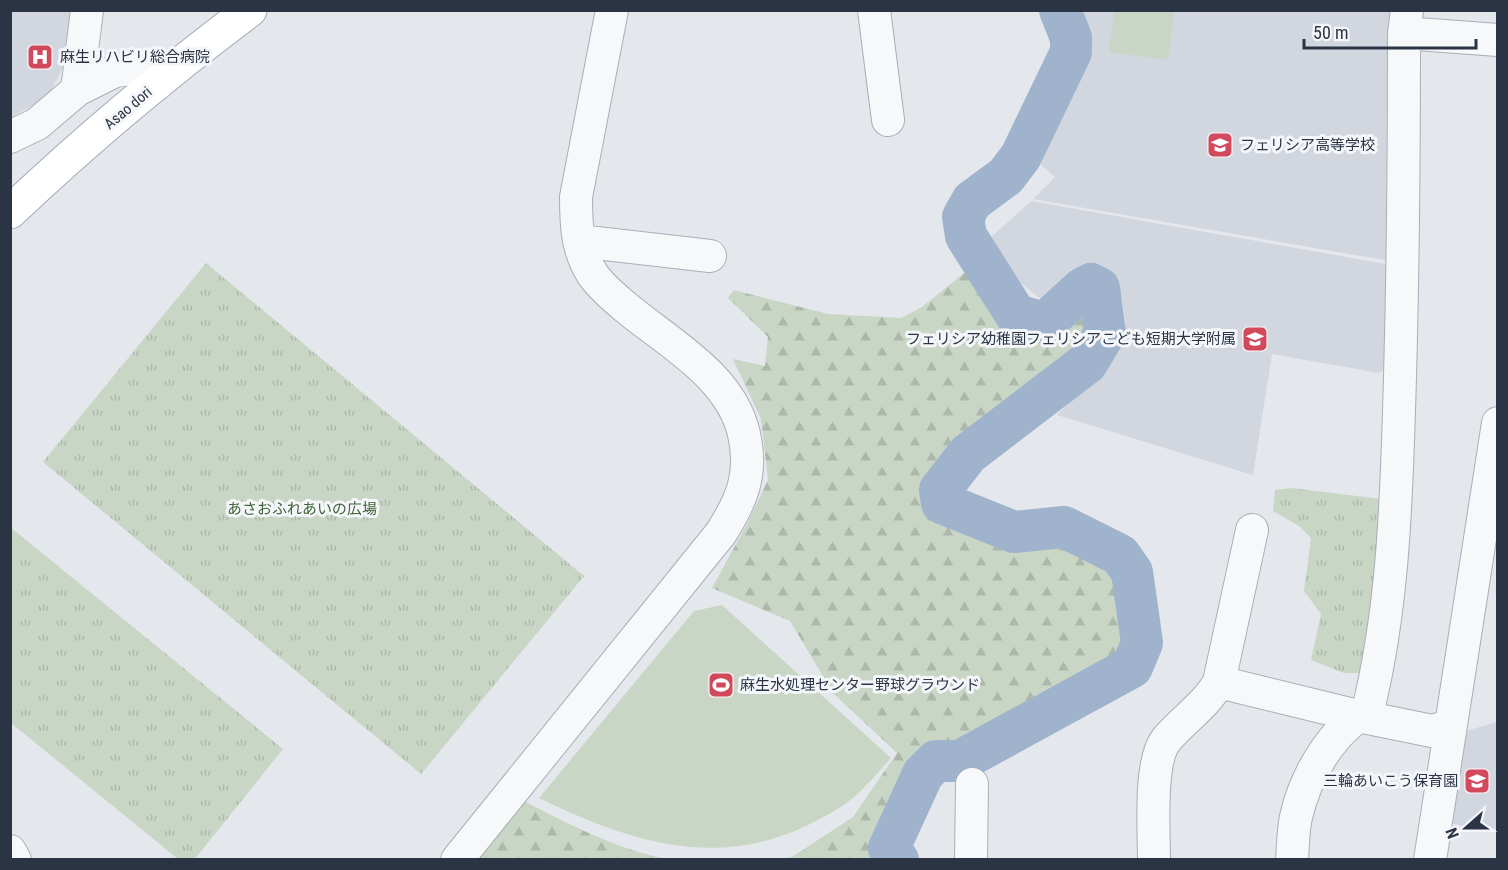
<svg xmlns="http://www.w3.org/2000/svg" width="1508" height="870" viewBox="0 0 1508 870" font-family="'Roboto Condensed','Noto Sans JP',sans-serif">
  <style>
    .built { fill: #d2d6de }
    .grass { fill: url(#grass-tufts) }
    .forest { fill: url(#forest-firs) }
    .pitch { fill: #c9d6c5 }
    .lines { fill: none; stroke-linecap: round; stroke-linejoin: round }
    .river { stroke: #9fb4cc; stroke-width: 42 }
    .minor-casing { stroke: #a9aeb7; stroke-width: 34 }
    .major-casing { stroke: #a3abb8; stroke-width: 35 }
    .minor { stroke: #f7f8fa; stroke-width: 32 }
    .major { stroke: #fff; stroke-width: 33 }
    .labels { text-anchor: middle; stroke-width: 6; stroke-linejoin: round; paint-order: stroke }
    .poi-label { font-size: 15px; fill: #2b3445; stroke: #f4f6f9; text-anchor: start }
    .street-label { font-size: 15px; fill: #2b3445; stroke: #f4f6f9 }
    .park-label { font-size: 15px; fill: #3f6138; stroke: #f4f6f9 }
  </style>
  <defs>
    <pattern id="grass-tufts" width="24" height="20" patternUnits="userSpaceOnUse" patternTransform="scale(1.5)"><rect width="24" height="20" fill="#c9d6c5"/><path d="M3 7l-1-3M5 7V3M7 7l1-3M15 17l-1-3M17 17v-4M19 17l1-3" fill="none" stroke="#adb8ab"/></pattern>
    <pattern id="forest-firs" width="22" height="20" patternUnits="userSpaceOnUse" patternTransform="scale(1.5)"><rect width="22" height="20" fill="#c9d6c5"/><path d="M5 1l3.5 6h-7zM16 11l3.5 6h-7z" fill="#adb8ab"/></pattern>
  </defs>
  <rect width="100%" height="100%" fill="#e4e7ec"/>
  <path class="built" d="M11,11h59l7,28 -29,58 -37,20z
    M1077,11h320l-7,250 -357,-62 22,-22 -15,-13 31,-79 17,-32 -1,-13z
    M1031,201l360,64 -1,100 -11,8 -107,-19 -19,121 -196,-60 51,-51 18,-40 -8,-47 -17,-9 -29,1 -30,31 -31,-25 -21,-37z
    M1497,722v106l-9,3 -39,-8 13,-84 4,-8z"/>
  <path class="grass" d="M206,263l378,313 -163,198 -378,-312z
    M1292,488l89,11 -4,20v69l-15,85h-18l-33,-13 10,-46 -17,-23 7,-53 -12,-12 -26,-15 2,-21z
    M10,527l273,222 -88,110h-17l-167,-136z"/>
  <path class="forest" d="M968,270l32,48 30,18 31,-8 13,-22 13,-9 9,18 -2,29 -21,23 -16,9 -21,1 -2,18 -17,29 -14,12 -57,28 -18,16 -3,26 22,17 34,16 59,11 34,-2 33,13 14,12 8,35v52l-29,34 -35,23 -70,18 -16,-1 -14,18h-33l-12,35 -34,69 3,3h-107l10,-2 61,-40 44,-64 -64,-60 -43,-72 -78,-33 35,-64 21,-44 -7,-61 -28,-60 32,7 3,-29 -40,-39 6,-8 94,24 73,4 21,-11z
    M522,800c46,24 94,49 145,59l-194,1z"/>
  <path class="pitch" d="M1114,11h60l-6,49 -59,-8z
    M722,605l169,153c-12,13 -24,28 -38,40 -14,11 -31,20 -47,28 -93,44 -181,14 -267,-28l155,-187z"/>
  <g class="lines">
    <path class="river" d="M898,860l-9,-12 34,-74 13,-13h24l172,-94 10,-24 -10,-71 -12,-17 -56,-28 -50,5 -72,-29 -2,-13 28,-36 119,-91 18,-30 -6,-45 -8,-4 -8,4 -38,35 -29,-8 -50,-79 -3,-19 9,-16 34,-25 15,-20 50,-104v-14l-11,-28"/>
    <g class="minor-casing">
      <path id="minor" d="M874,10l14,110
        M1404,33l94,7
        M77,90l10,-80
        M10,137l27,-13 40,-34 38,-19 24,-3 18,16
        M579,241l131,15
        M1219,682l139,34 74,15 18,-5
        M10,851l5,9
        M457,860l264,-327c21,-33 32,-59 23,-99 -13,-57 -72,-89 -115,-124 -12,-10 -26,-21 -36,-35 -16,-24 -17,-50 -17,-78l36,-187
        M971,860l1,-76
        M1154,860c0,-30 -5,-98 12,-120 17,-20 40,-35 53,-58l33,-152
        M1292,860c1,-14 1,-30 4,-43 9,-40 35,-86 72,-107 24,-98 28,-198 31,-299 4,-126 5,-252 5,-378l3,-23
        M1430,860l68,-437"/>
    </g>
    <g class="major-casing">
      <path id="major" d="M10,212c76,-72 156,-139 240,-202"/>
    </g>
    <use href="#minor" class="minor"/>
    <use href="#major" class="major"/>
  </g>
  <defs>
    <g id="hospital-square" transform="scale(1.35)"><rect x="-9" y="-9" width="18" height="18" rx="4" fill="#d1495b" stroke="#f4f6f9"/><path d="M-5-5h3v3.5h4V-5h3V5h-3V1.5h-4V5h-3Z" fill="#fff"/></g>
    <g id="school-square" transform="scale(1.35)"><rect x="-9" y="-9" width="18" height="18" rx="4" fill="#d1495b" stroke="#f4f6f9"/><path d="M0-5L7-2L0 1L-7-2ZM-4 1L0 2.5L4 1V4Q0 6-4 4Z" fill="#fff"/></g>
    <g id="stadium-square" transform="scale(1.35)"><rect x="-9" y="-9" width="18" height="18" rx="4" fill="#d1495b" stroke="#f4f6f9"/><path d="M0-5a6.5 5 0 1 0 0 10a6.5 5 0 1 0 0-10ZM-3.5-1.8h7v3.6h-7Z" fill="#fff"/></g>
  </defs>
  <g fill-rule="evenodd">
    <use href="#hospital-square" x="40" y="57"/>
    <use href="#school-square" x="1220" y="145"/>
    <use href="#school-square" x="1255" y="339"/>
    <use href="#stadium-square" x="721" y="685"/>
    <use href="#school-square" x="1477" y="781"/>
  </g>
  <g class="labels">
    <g class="poi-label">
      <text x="60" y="62">麻生リハビリ総合病院</text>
      <text x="1240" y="150">フェリシア高等学校</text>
      <text x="1236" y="344" text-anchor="end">フェリシア幼稚園フェリシアこども短期大学附属</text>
      <text x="740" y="690">麻生水処理センター野球グラウンド</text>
      <text x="1458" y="786" text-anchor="end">三輪あいこう保育園</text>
    </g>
    <g class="street-label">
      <text transform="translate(128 108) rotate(-40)" y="5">Asao dori</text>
    </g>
    <g class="park-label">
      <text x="302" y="514">あさおふれあいの広場</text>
    </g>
  </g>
  <rect width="1508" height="870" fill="none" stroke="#2b3445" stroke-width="24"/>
  <g transform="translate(1466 828) rotate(249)" stroke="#f4f6f9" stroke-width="4.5" paint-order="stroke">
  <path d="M0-4.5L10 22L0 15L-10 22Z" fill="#2b3445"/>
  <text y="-9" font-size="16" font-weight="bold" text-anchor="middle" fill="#2b3445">N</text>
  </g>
  <path d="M1304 39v9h172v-9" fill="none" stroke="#2b3445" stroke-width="3"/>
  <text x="1313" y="39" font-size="18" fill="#2b3445" stroke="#f4f6f9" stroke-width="4.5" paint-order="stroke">50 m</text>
</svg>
